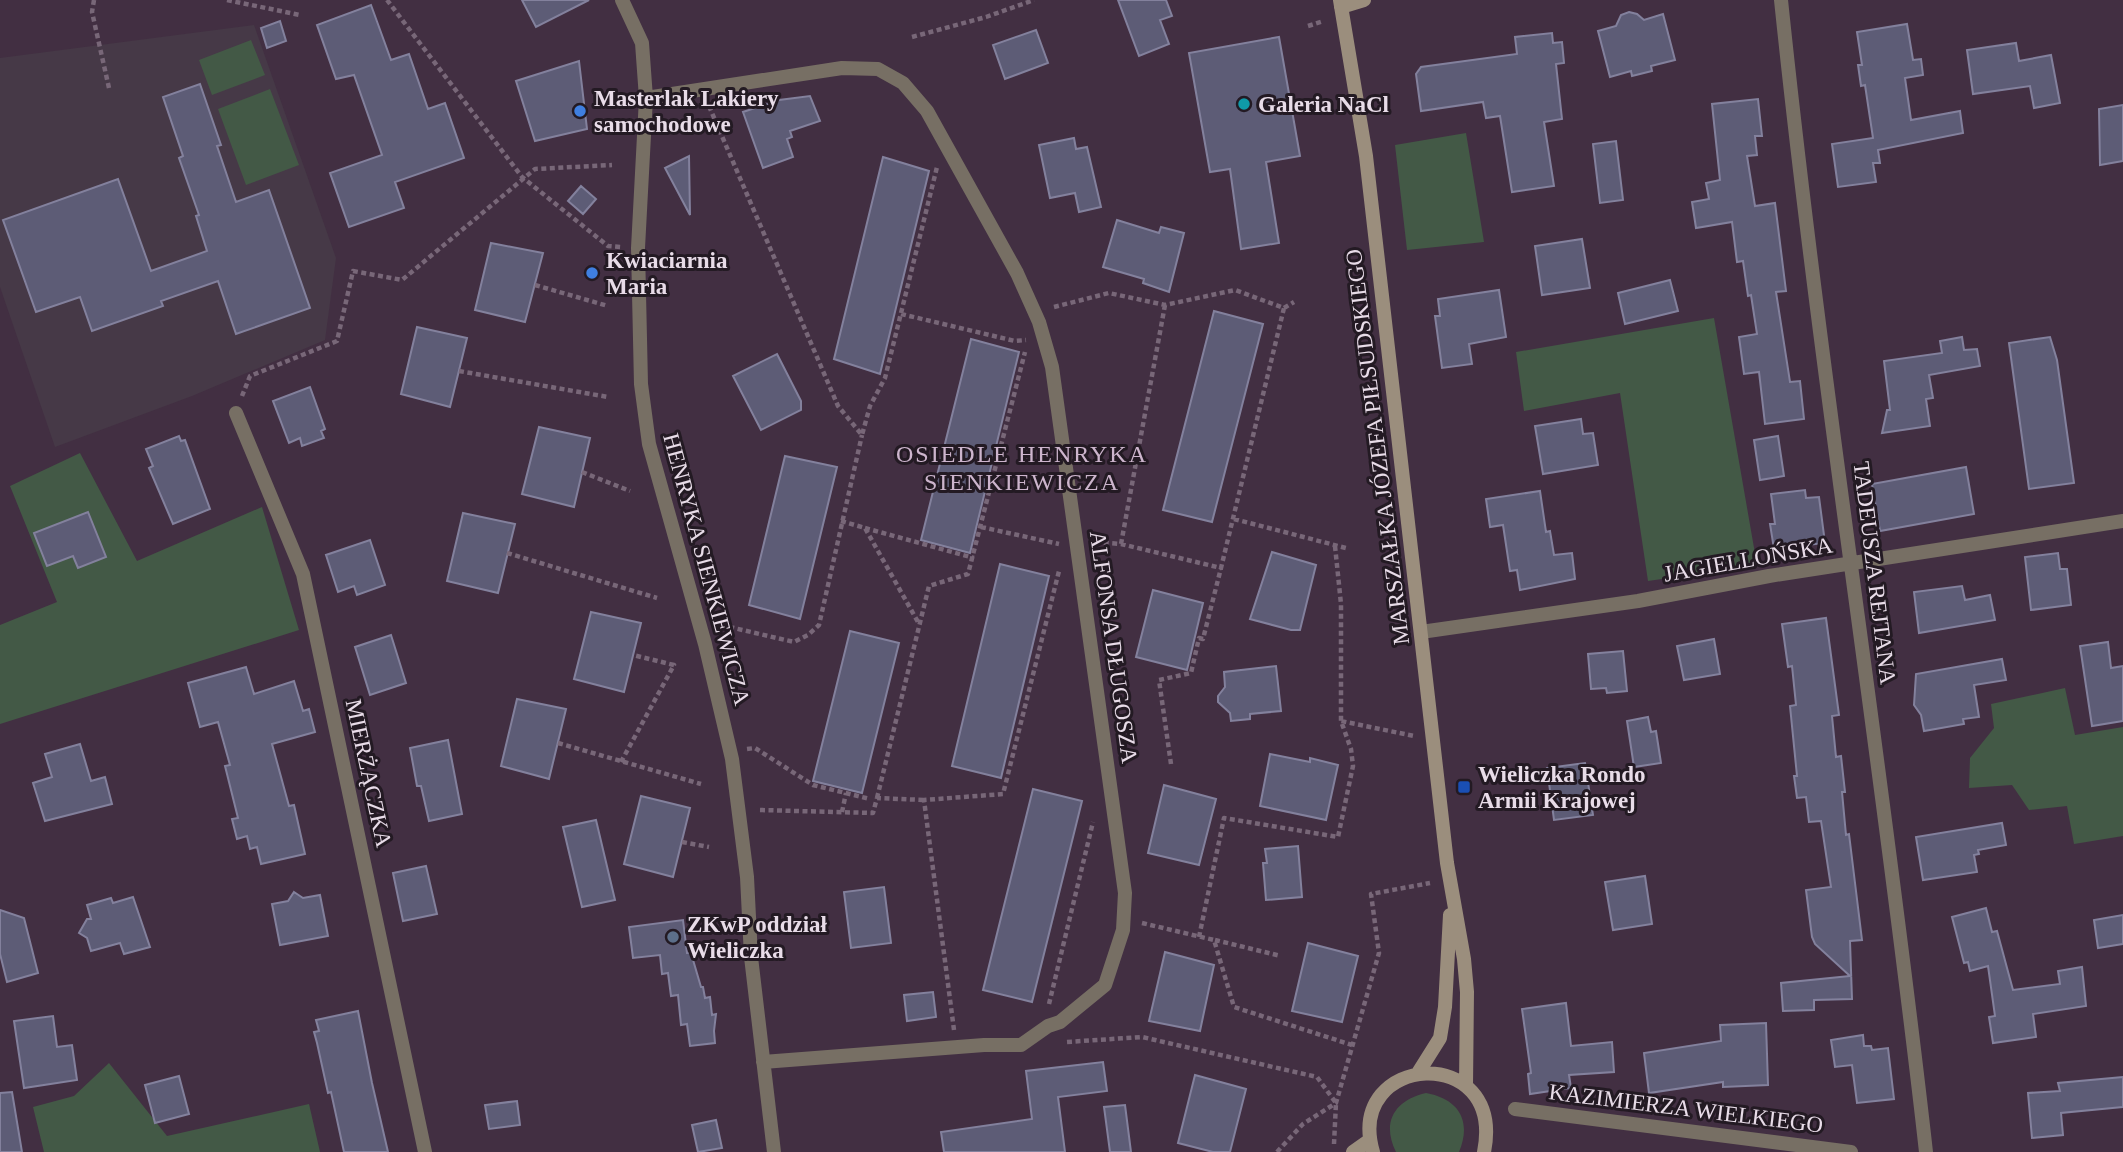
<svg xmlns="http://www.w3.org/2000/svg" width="2123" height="1152" viewBox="0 0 2123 1152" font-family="'Times New Roman',serif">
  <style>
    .education { fill: #463947 }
    .green { fill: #435946 }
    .building { fill: #5d5c76; stroke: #83819d; stroke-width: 2 }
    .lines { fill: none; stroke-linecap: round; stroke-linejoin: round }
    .path { stroke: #786778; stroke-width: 4.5; stroke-dasharray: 5 3.5; stroke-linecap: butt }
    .street { stroke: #776f64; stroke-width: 14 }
    .secondary { stroke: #9b8e7d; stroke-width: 14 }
    .culture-dot { fill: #0f9aa8; stroke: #231a23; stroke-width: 2.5 }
    .shop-dot { fill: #3f7fe0; stroke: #231a23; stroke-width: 2.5 }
    .transit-dot { fill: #1a4fb4; stroke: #231a23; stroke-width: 2.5 }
    .service-dot { fill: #5c6f8a; stroke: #231a23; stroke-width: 2.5 }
    .labels { text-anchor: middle; stroke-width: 6; stroke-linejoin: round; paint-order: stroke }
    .poi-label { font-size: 23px; font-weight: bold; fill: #e8dce8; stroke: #231a23; text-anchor: start }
    .street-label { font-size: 23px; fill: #e8dce8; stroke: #231a23 }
    .neighbourhood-label { font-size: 24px; letter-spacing: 2px; fill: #cdb5cd; stroke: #231a23 }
  </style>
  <rect width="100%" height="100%" fill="#422f42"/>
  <path class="education" d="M254,25l82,233 -11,82 -133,56 -137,51 -55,-160v-229z"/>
  <path class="green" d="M251,40l14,35 -53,20 -13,-35z
    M270,89l29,76 -53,20 -28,-76z
    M1466,133l18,109 -77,8 -12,-105z
    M1714,318l43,247 -109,16 -28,-188 -96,18 -8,-59z
    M80,453l57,108 125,-54 37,123 -299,94v-99l57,-23 -47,-116z
    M2065,688l10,47 48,-8v109l-49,8 -7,-38 -38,4 -17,-25 -43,3 1,-30 24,-30 -3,-24z
    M109,1063l58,73 142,-32 11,48h-276l-11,-45 41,-11z
    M1426,1093c33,6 46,28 33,59h-63c-15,-30 -1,-52 30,-59z"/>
  <path class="building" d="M522,0h67l-53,27z
    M1118,0h48l6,16 -12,4 9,24 -30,12z
    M371,5l20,55 18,-6 19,55 17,-6 19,55 -69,24 9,26 -55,19 -19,-54 52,-18 -28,-80 -18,4 -19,-54z
    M1629,12l8,2 7,6 19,-6 12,46 -24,6 1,5 -20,5 -1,-5 -21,6 -12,-46 18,-5 5,-11z
    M280,21l6,20 -19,7 -6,-20z
    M1907,24l6,36 8,-1 2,16 -18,3 6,42 49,-9 3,22 -85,17 2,13h-7l3,19 -38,5 -6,-43 41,-6 -8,-53 -4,1 -3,-21h4l-5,-33z
    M1036,30l12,33 -43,16 -12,-34z
    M1552,33l1,10 9,-1 2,21 -8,1 6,55 -18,3 10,64 -42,6 -12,-76 -14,2 -3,-16 -62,9 -5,-37 5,-7 96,-13 -2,-17z
    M1279,37l21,119 -34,6 13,81 -38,6 -11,-80 -20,3 -21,-119z
    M2016,43l3,18 32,-6 9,48 -26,5 -4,-22 -57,8 -6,-44z
    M579,61l8,68 -52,12 -19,-60z
    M200,84l21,61 -4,1 19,56 33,-12 41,118 -74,26 -18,-53 -57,20 2,5 -71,25 -12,-34 -44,15 -33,-92 115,-41 33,92 56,-20 -11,-35 3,-1 -20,-57 4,-2 -20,-59z
    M810,96l10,25 -30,10 2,6 -5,2 6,18 -30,11 -20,-56 36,-12z
    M1758,99l4,37h-7l2,19 -10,1 8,50 20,-3 11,88 -10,1 14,90 10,-1 4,38 -39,5 -6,-52 -15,2 -5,-37 18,-3 -6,-39 -3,1 -5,-35 -6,1 -5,-40 -36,6 -4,-26 17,-3 -3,-16 14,-3 -8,-76z
    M2123,105v56l-23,4 -1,-56z
    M1074,138l2,11 11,-2 14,60 -22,5 -4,-19 -25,5 -11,-53z
    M1616,141l7,59 -23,3 -7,-59z
    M689,156l1,59 -25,-47z
    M883,157l46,14 -49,203 -46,-15z
    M581,186l15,13 -13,15 -15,-13z
    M1117,220l42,13 2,-6 23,6 -15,59 -26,-9 1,-4 -41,-12z
    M1582,239l8,49 -48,7 -7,-49z
    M491,243l52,10 -18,69 -50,-12z
    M1670,280l8,31 -53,13 -7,-31z
    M1499,290l7,47 -37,7 3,20 -30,4 -7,-52h5l-2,-17z
    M1214,311l49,13 -51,198 -49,-12z
    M417,327l50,11 -17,69 -49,-13z
    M1962,337l2,13 13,-1 3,17 -51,9 4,23 -7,1 4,27 -48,7 5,-23h3l-6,-49 58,-8 -2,-12z
    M2050,337l7,23 17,123 -45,6 -20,-146z
    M971,339l48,13 -49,201 -49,-13z
    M777,354l24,47v9l-40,20 -28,-54z
    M310,387l15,42 -4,2 3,7 -22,8 -2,-8 -11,5 -16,-42z
    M1581,419l2,15 10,-1 5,32 -55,9 -8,-48z
    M539,427l51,11 -16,69 -52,-13z
    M179,436l2,5 4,-1 25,69 -37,15 -24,-56 4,-2 -7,-17z
    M1778,436l6,40 -24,4 -6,-40z
    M785,456l52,11 -37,152 -51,-14z
    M1966,467l8,47 -94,17 -8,-47z
    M1805,490l1,8 13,-1 6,46 -51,6 -4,-25h5l-4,-30z
    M1540,491l6,41 4,-1 4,24 18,-2 3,26 -55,11 -3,-20 -7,1 -7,-46 -13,2 -4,-28z
    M88,512l18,45 -28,11 -5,-12 -26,10 -13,-33z
    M463,513l52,11 -17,69 -51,-12z
    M370,540l15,45 -28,10 -3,-9 -16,6 -12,-37z
    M1272,552l44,13 -16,65h-9l-41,-11z
    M2058,553l2,16h7l4,36 -40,5 -6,-53z
    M1000,564l49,12 -48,202 -49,-12z
    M1962,586l3,14 25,-5 5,25 -76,13 -5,-41z
    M1153,590l50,13 -16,67 -51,-13z
    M591,612l50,11 -17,69 -50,-13z
    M1826,618l13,97 -7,1 4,41 5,-1 4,36h-3l4,43 3,-1 13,106 -12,1 2,58 -38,1v10l-31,1 -2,-28 69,-7 -35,-32 -3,-7 -6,-47 25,-3 -10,-66 -12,1 -3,-25 -9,1 -3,-22h3l-7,-70 6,-1 -4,-39 -4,1 -6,-43z
    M850,631l49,12 -37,150 -49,-12z
    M391,635l15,48 -36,12 -15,-48z
    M1714,639l6,35 -36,6 -7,-34z
    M2108,642l3,26 12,-2v55l-31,5 -12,-80z
    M1623,651l4,40 -20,2 -1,-5 -15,1 -3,-35z
    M2002,659l4,21 -32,5 5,32 -16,2 1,5 -40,7 -3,-16 -7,-10 2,-31z
    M1276,666l5,45 -31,3v5l-19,2 -1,-8 -12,-11v-6l7,-9 -1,-15z
    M246,667l8,27 40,-13 9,30 6,-2 6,23 -43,12 17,62 5,-1 11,49 -44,10 -4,-17 -7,2 -3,-13 -10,3 -5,-20 6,-1 -13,-52 5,-1 -12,-43 -18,5 -12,-44z
    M517,699l49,10 -17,70 -48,-13z
    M1648,717l3,15 5,-1 5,32 -27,4 -7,-46z
    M448,740l14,74 -33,7 -8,-35h-4l-7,-38z
    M80,744l11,37 14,-4 7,27 -67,17 -12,-38 19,-6 -7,-23z
    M1270,754l40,8v-4l28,7 -12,55 -66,-14z
    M1585,763l8,52 -39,5 -7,-52z
    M1164,785l52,14 -17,66 -51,-12z
    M1033,789l49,12 -50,201 -49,-12z
    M641,796l49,12 -17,69 -49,-13z
    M596,820l19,80 -33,7 -19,-80z
    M2002,823l4,22 -28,5 1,4 -5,1 3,17 -54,8 -7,-43z
    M1298,846l4,51 -36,3 -3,-37h4l-2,-14z
    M426,866l11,48 -34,7 -10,-48z
    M1645,876l7,48 -39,6 -8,-48z
    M884,887l7,56 -40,5 -7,-56z
    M294,892l9,6 17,-3 8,41 -48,9 -8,-41 16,-3z
    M133,897l17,50 -26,7 -4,-11 -29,8 -4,-13 -8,-5 8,-14h4l-4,-14 24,-7 2,5z
    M1986,908l6,24 5,-1 16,59 47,-6 -2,-13 24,-4 4,39 -53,8 3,23 -43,6 -4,-26 6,-1 -7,-50 -18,5 -2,-9 -4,1 -12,-46z
    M0,910l24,8 14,55 -31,9 -7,-28z
    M2123,915v29l-25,4 -4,-28z
    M683,920l4,33h4l10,34h2l2,11 5,-1 2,18 4,-1 -2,17 1,12 -25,3 -3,-22 -6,1 -3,-30 -7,1 -3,-23 -6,1 -2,-19 -27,3 -4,-31z
    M1308,943l50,13 -16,66 -50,-11z
    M1165,952l49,13 -14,66 -51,-10z
    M933,992l3,25 -29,4 -3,-26z
    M1566,1003l5,43 41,-4 2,30 -45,3 2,13 -41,6 -2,-20 3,-1 -9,-64z
    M358,1011l14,72 16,69h-44l-13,-60 -3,1 -11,-50 -3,-11 5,-1 -3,-11z
    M53,1016l4,31 15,-2 5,35 -53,8 -10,-67z
    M1766,1023l2,62 -45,2v-5l-74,11 -5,-40 77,-12 -1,-16z
    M1863,1035l1,11h7l1,4 16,-2 6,51 -37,4 -5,-38 -17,2 -4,-27z
    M1103,1062l4,29 -49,6 7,55h-121l-3,-20 91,-13 -6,-48z
    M1195,1075l51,14 -16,63h-17l-35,-9z
    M179,1076l10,38 -34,9 -10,-38z
    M2123,1077v30l-62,6 2,22 -31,3 -4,-45 32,-2 -2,-8z
    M12,1092l10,60h-22v-59z
    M517,1101l3,24 -31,4 -4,-24z
    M1125,1105l6,47h-21l-6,-45z
    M716,1120l6,28 -24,4 -6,-27z"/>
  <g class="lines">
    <path class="path" d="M94,0l-2,12 17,76
      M227,0l73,15
      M387,0l135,177 86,69 13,1
      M1308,26l16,-5
      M912,37l74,-20 48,-17
      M709,106l129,300 24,29 8,-29 15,-28 52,-211
      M535,285l73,21
      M1054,307l55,-14 56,12 70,-15 49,18 -63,260 -100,-24 -27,-2
      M1284,308l10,-6
      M901,314l114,27 11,-1
      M459,371l149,26
      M242,396l8,-20 87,-35 16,-70 49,9 133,-111 77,-4
      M582,472l48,19
      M1234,519l112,29
      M841,521l24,7 53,94
      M981,527l78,17
      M865,528l109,30
      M1121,544l44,-239
      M1335,546l6,58v117
      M507,553l150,45
      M721,625l73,17 14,-7 11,-10 43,-190
      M558,743l143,41
      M747,749l8,-1 58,37 57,14
      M621,762l53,-97 -41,-10
      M1171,764l-12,-84 32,-7 8,-35 4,1 18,-71
      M877,798l52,-212 39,-12 57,-222
      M760,810l113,3 4,-15 47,2
      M842,812l4,-19
      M682,842l27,5
      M1142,923l72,17 20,67 118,38
      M1199,937l25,-119 114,19 15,-71 -2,-17 -10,-28 73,15
      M1215,940l66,16
      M1049,1004l44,-182
      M954,1030l-30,-230 79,-6 56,-223
      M1067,1042l75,-5 175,40 19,26 -2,41
      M1277,1152l26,-28 33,-21 43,-150 -8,-59 59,-11"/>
    <path class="street" d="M622,0l20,43 4,55 -8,150 3,136 8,60 56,200 27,115 15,118 4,80 23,195
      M1781,0c40,385 102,767 145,1152
      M646,98l196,-30 36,1 25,14 24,28 90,162 22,49 13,45 73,526 -2,37 -18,55 -45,37 -12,4 -27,19h-37l-221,17
      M236,413l67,161 122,578
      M1421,632l217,-31 131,-25 354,-55
      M1515,1109l336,43"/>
    <path class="secondary" d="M1340,0l26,156 81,707 17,96 3,33 -1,94
      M1341,7l23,-7
      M1418,1073l22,-35 5,-31 5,-92
      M1353,1152l17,-12
      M1373,1152c-29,-99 133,-110 111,0"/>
  </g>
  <circle class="culture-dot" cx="1244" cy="104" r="7"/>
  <g class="shop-dot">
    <circle cx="580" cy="111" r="7"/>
    <circle cx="592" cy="273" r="7"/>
  </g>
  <rect class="transit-dot" x="1457" y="780" width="14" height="14" rx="3.5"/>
  <circle class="service-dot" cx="673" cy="937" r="7"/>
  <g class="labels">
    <g class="poi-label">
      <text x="594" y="106">Masterlak Lakiery<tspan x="594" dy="26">samochodowe</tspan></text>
      <text x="1258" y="112">Galeria NaCl</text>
      <text x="606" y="268">Kwiaciarnia<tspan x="606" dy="26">Maria</tspan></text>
      <text x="1478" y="782">Wieliczka Rondo<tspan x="1478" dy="26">Armii Krajowej</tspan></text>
      <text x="687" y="932">ZKwP oddział<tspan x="687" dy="26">Wieliczka</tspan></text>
    </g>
    <g class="street-label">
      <text transform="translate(1377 447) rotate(-97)" y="8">MARSZAŁKA JÓZEFA PIŁSUDSKIEGO</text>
      <text transform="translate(1748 559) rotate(-10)" y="8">JAGIELLOŃSKA</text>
      <text transform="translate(707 569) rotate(75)" y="8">HENRYKA SIENKIEWICZA</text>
      <text transform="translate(1875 573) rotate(83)" y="8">TADEUSZA REJTANA</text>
      <text transform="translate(1114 647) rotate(82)" y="8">ALFONSA DŁUGOSZA</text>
      <text transform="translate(369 773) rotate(78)" y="8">MIERŻĄCZKA</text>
      <text transform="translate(1686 1108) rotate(7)" y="8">KAZIMIERZA WIELKIEGO</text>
    </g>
    <g class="neighbourhood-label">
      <text x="1022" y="462">OSIEDLE HENRYKA<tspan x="1022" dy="28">SIENKIEWICZA</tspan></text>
    </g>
  </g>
</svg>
